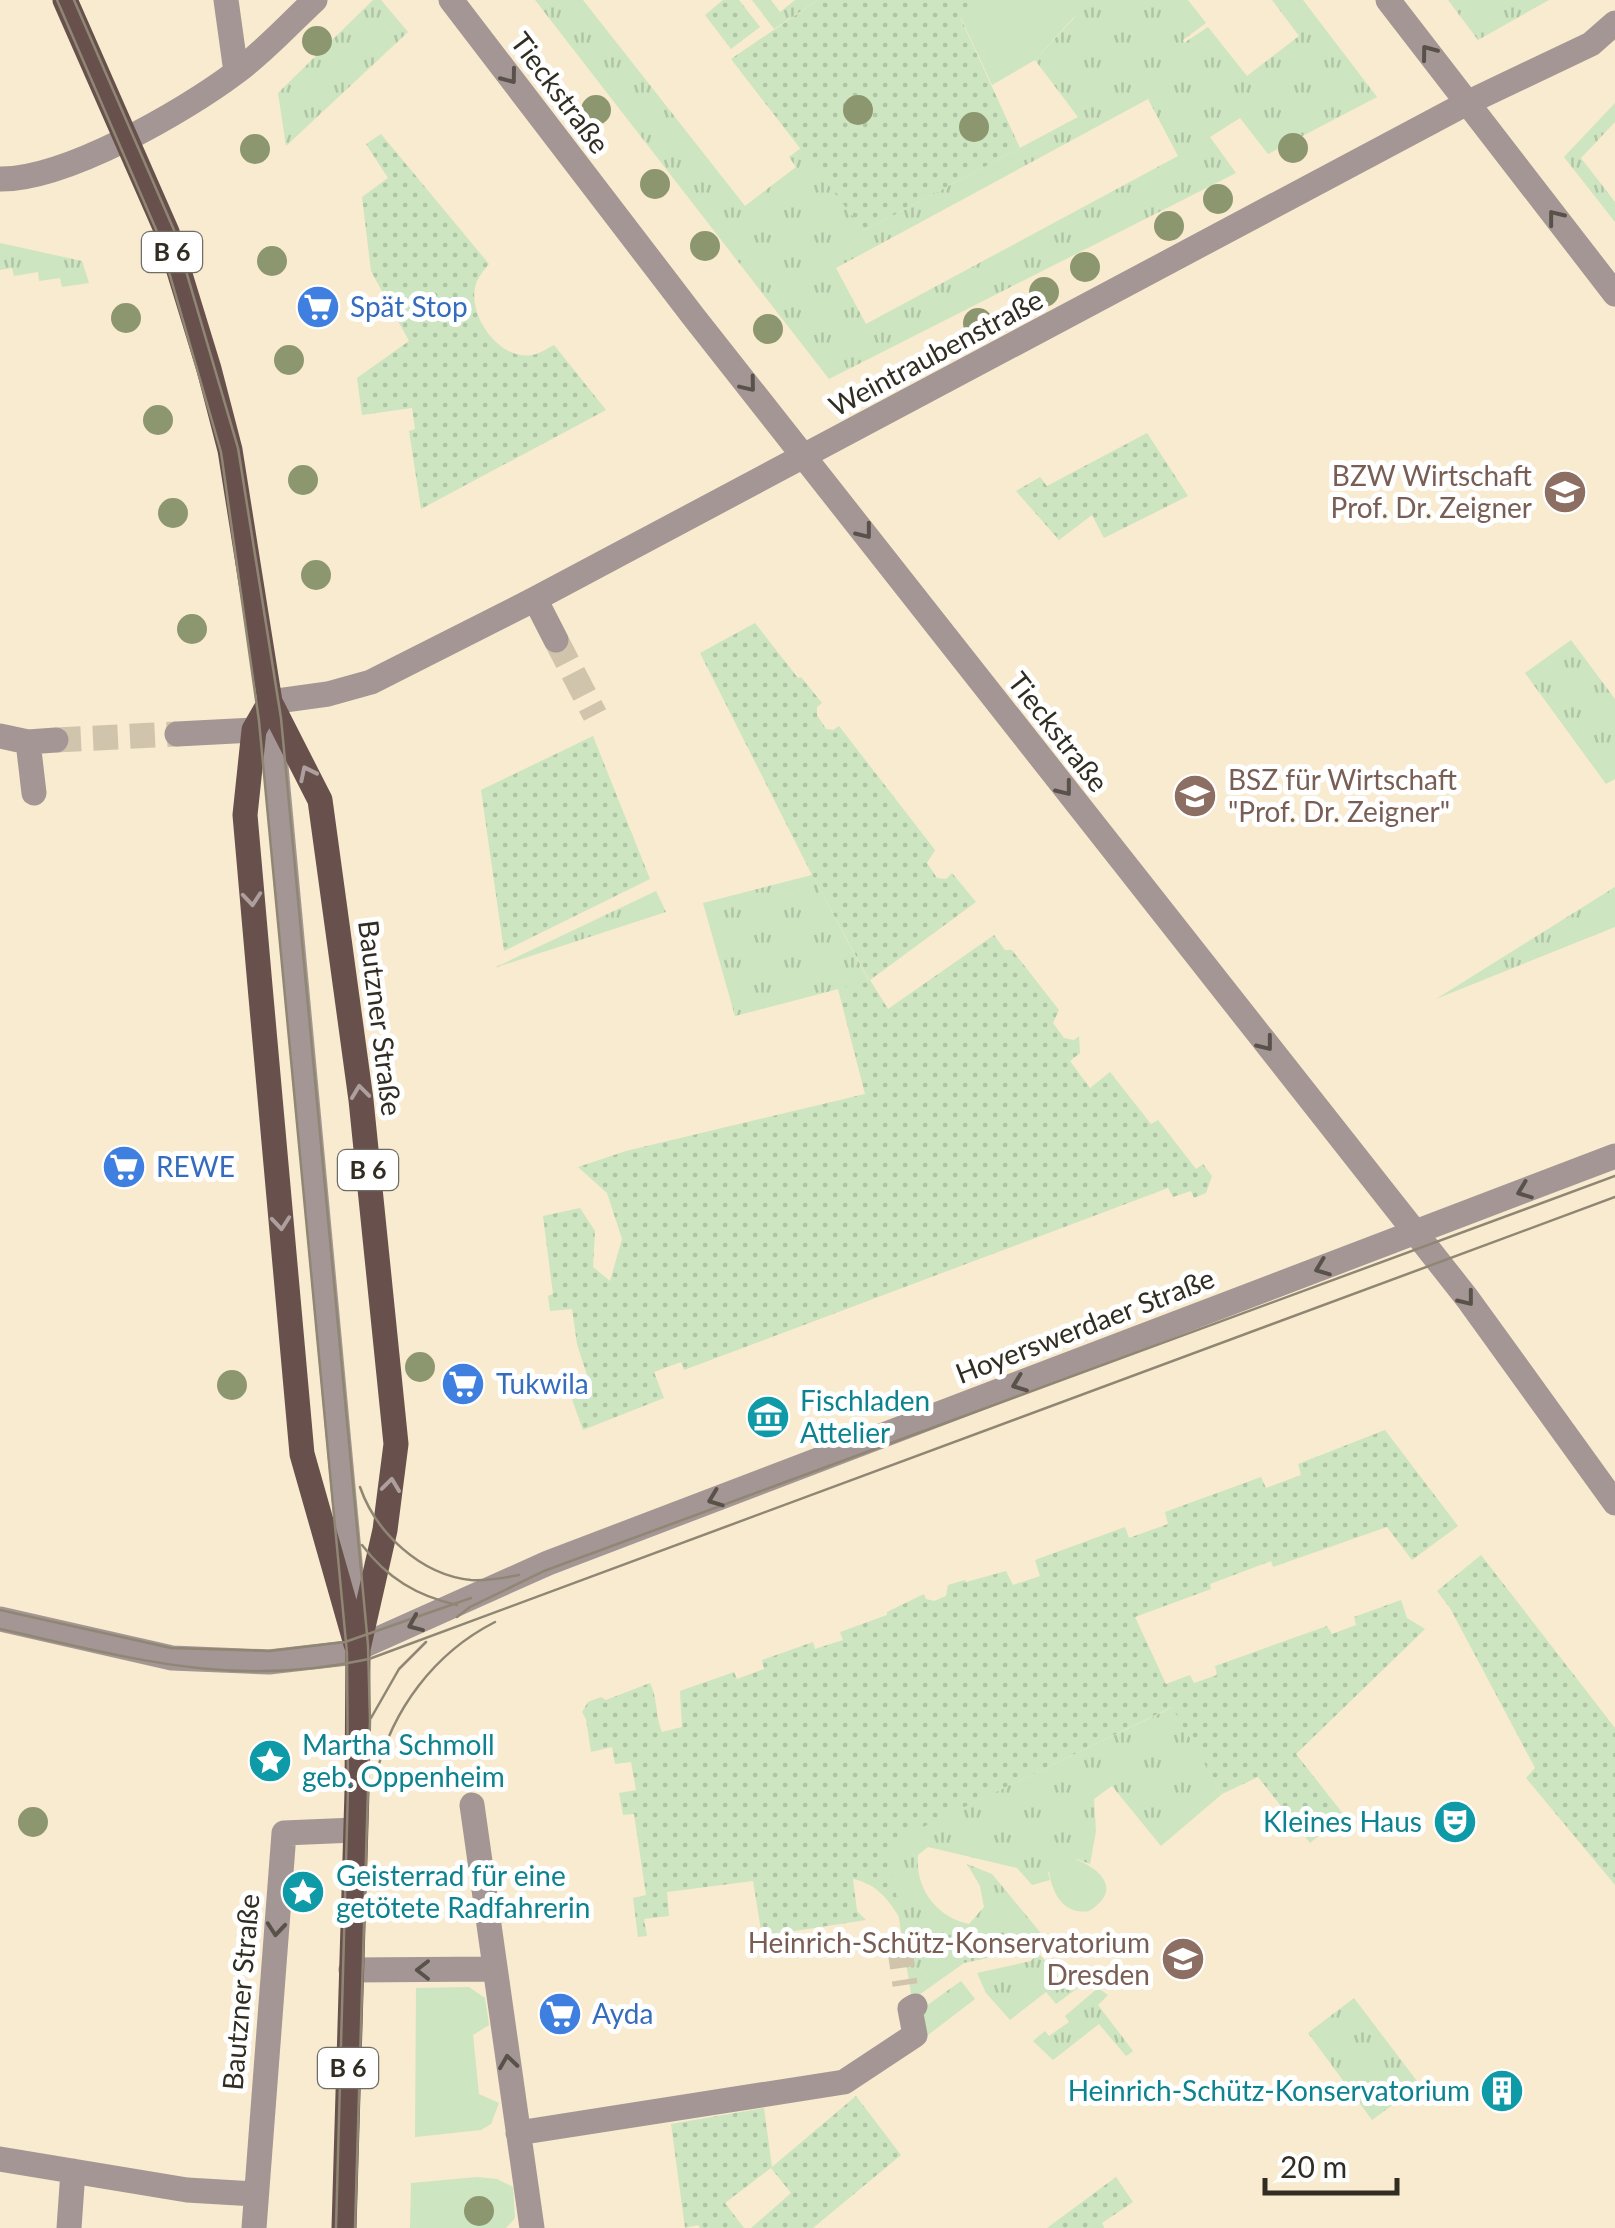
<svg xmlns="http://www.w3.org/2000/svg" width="1615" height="2228" viewBox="0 0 1615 2228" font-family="Lato,sans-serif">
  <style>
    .grass { fill: url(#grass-tufts); fill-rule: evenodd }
    .park { fill: #cde5c1 }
    .garden { fill: url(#garden-dots) }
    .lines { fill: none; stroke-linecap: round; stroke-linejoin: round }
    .minor-tunnel { stroke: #d0c5ac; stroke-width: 25; stroke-dasharray: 25 12; stroke-linecap: butt }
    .minor { stroke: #a49694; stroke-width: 25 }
    .major { stroke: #68504d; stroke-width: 25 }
    .tram { stroke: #8f8774; stroke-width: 2.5 }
    .tree { fill: #8c976f }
    .oneway { stroke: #59524a }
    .oneway2 { stroke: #ac9f9d }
    .labels { text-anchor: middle; stroke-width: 10; stroke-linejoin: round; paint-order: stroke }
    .shield { fill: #fff; stroke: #6f6c64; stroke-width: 2.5 }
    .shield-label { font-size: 25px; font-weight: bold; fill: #312d22 }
    .street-label { font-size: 28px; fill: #312d22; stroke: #fff }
    .shop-label { font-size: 28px; fill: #366cbe; stroke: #fff; text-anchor: start }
    .education-label { font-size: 28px; fill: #785e54; stroke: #fff; text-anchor: end }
    .culture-label { font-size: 28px; fill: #0d838f; stroke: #fff; text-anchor: start }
  </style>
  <defs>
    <pattern id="grass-tufts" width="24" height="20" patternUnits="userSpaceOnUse" patternTransform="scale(2.5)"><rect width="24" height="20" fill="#cde5c1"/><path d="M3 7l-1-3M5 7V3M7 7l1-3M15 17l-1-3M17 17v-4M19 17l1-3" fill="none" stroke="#b0c5a6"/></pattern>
    <pattern id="garden-dots" width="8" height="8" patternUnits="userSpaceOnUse" patternTransform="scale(2.5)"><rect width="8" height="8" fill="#cde5c1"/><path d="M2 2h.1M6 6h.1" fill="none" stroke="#b0c5a6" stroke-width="1.8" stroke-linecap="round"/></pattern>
  </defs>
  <rect width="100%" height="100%" fill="#f8ebcf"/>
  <path class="grass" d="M373,0h8l27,32 -122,114 -8,-53z
    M535,0h48l162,206 51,-39 -7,-10 12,-9 63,83 214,-114 -43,-57 40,-43 -12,-17h125l18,23 -23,17 1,3 24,-16 39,49 52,-40 -27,-36h31l74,97 -109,57 -28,-36 -30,19 26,36 -407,206zM1148,99l30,57 -312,168 -30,-56z
    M752,0h19l9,12 15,-12h23l-44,29z
    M1448,0h101l-71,40z
    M1615,103v19l-34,36 34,44v20l-51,-65z
    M0,243l82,18 7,22 -27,4 -2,-9 -21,3 -1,-9 -24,4 -2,-8 -12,2z
    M1571,640l44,59v80l-9,5 -81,-111z
    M812,875l57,106 -134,35 -32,-113z
    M1615,887v40l-179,72z
    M656,891l10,21 -172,56z
    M1173,1707l49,87 -61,52 -49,-60 -18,13 2,32 -6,33 -13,-5 -29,13 2,8 -18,5 -15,-17 -89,-21 -10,8c-3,33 18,62 51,69l15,-17 -4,-21 -13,-22 25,10 52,63 -10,11 -70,15 -52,37 -25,-156z
    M1038,1953l25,28 14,-11 10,11 -31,23 -10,-12 -36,28 -24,-27 -9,-20 54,-12z
    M961,1981l14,18 -56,43 -4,-28z
    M1098,1988l10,7 -10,10 35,46 -7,5 -27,-32 -46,36 -20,-19 12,-10 4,5 20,-14 -4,-6z
    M1354,1998l66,87 -48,35 -64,-87z"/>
  <path class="park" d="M973,0h90l12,16 -40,44 -43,25 -31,-67z
    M1063,1855c28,7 66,31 26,56 -30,5 -42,-28 -40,-53z
    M469,1987l16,11 4,27 -16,10 6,59 20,9 -8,21 -10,6 -66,7 1,-149z
    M477,2177l20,2 16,8 2,31 -9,10h-96l1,-45z"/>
  <path class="garden" d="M723,0h16l21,27 -29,22 -26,-34z
    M818,0h155l-12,19 59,129 -156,83 -133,-172z
    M381,134l108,130c-5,6 -11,13 -13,20 -10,30 23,77 56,71 7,-1 16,-7 22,-10l52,65 -185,99 -12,-78 6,-2 -3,-21 -50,7 -5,-37 52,-37 -38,-70 -9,-74 26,-19 -22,-34z
    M1147,433l41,63 -84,42 -12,-23 -33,25 -43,-49 24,-14 7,9z
    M755,623l43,55 3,-1 21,26 -5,4v8l9,14 7,1 6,-4 96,124 -8,13 10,15 9,1 6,-6 24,29 -106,78 18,29 106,-74 11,15h7l47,60 -6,13 11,15 10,2 5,-4 1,17 -10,8 20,27 20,-16 41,52 7,-4 38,49 7,-5 9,12 -6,17 -12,5 -3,-7 -18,6 -5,-9 -484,182 -3,-8 -27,10 10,26 -81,32 -15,-42 20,-10 -11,-34 -5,-35 -22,2 -2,-15 5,-2 -10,-78 37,-8 15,23 -2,36 17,14 12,-42 -15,-46 -29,-26 48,-16 239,-57 -27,-105 31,-9 -57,-105 -112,-222z
    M593,736l57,143 -146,72 -23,-161z
    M1385,1430l73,96 -46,34 -25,-33 -114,40 -2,-6 -61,23 1,5 -76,28 31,67 24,-9 4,8 23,-8 -2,-9 112,-40 5,8 24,-9 -2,-8 47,-17 6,18 18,11 -129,125 48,61 -34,28 -52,-66 -36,17 -50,-87 -284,137 12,74c-13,-20 -23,-34 -47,-39l4,32 9,9 -104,16 -9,-55 -86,11 2,24 -25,3 3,17 -9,1 -5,-39 13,-3 -12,-81 -11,1 -4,-22 17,-3 -5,-28 -16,2 -3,-17 -21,5 -5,-33 -4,-7 6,-10 13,-5 5,3 44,-17c8,16 5,32 12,49l20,-5 -2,-36 54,-19 3,7 27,-10 -2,-9 51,-18 2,7 28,-9 -3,-8 47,-17v-3l37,-18 2,5 8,2 12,-5 2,-11 17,-5 1,2 40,-11 7,14 27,-9 -5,-16 90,-33 4,11 39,-14 -3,-12 96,-35 5,11 35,-13 -3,-11z
    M1481,1555l134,173v157l-89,-107 9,-10 -85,-160 -13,-17z
    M856,2096l45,59 -88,73h-62l40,-35 -20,-25 -46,35 19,25h-44l-2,-3 -13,3 -14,-104 93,-16 8,59z
    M1116,2177l17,25 -31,21 2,5h-57z"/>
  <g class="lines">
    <path class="minor-tunnel" d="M556,640l39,75
      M56,740l121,-6
      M899,1943l6,42"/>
    <path class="minor" d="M226,0l10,72
      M451,0l242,316 774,982 148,205
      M1388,0l227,294
      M0,179c65,1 183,-67 235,-106 29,-21 54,-49 80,-73
      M535,599l21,41
      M177,734l77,-4
      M0,736l28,6 28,-2
      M28,742l6,51
      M355,1616l-85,-914 58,-8 43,-12 164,-83 932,-496 124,-59 24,-21
      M0,1619l172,39 97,4 78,-9 201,-90 1067,-407
      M472,1805l60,423
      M351,1970l144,-1
      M518,2133l326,-51 71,-47 -5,-26 5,-3
      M0,2159l187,31 68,4
      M69,2228l4,-57
      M254,2228l30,-395 71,-3"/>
    <path class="major" d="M65,0l102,232 42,137 21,81 40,252 50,98 41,300 35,344 -11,86 -27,119 -1,142 -13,437
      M270,702l-16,28 -9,85 15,171 42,468 54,190"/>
    <path class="tram" d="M57,0l101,234 63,218 38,269 88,932 1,136 -12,439
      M74,0l100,230 64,218 43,270 87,927 2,76 -15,507
      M360,1487c16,46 61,88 111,93 16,1 33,-2 48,-5
      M362,1545c25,33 55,51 95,60
      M0,1610l171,38 99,3 75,-9 126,-44
      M457,1617l13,-10 74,-36 1071,-395
      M0,1629c131,29 233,60 369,30l1246,-462
      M371,1718l28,-49 27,-27
      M376,1775c16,-65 58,-122 119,-153"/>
  </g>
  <g class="tree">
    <circle cx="317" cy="41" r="15"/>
    <circle cx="596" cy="110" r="15"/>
    <circle cx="858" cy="110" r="15"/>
    <circle cx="974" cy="127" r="15"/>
    <circle cx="1293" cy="148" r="15"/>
    <circle cx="255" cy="149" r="15"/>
    <circle cx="655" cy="184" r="15"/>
    <circle cx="1218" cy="199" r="15"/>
    <circle cx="1169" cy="226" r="15"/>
    <circle cx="705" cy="246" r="15"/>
    <circle cx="272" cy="261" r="15"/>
    <circle cx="1085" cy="267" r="15"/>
    <circle cx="1044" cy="292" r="15"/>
    <circle cx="126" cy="318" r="15"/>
    <circle cx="978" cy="323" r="15"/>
    <circle cx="768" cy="329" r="15"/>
    <circle cx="289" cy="360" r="15"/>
    <circle cx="158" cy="420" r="15"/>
    <circle cx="303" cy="480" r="15"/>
    <circle cx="173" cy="513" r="15"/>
    <circle cx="316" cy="575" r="15"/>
    <circle cx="192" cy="629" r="15"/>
    <circle cx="420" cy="1367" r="15"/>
    <circle cx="232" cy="1385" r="15"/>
    <circle cx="33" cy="1822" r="15"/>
    <circle cx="479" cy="2211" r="15"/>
  </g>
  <defs><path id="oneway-chevron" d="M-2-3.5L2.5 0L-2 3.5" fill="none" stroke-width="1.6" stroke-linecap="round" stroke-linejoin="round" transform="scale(2.5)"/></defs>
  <g class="oneway">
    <use href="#oneway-chevron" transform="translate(1428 52) rotate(-127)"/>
    <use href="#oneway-chevron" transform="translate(510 77) rotate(53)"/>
    <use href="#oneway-chevron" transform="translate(1555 217) rotate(-128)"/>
    <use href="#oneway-chevron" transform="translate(749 385) rotate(51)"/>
    <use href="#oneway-chevron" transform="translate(865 532) rotate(52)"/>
    <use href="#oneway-chevron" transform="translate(1065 789) rotate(52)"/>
    <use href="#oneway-chevron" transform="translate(1266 1044) rotate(52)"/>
    <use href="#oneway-chevron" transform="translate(1524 1191) rotate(159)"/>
    <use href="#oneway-chevron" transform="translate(1322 1268) rotate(159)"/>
    <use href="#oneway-chevron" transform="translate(1467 1299) rotate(52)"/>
    <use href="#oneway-chevron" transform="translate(1019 1384) rotate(159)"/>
    <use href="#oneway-chevron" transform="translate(715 1499) rotate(159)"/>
    <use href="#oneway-chevron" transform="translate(415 1624) rotate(157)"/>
    <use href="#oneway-chevron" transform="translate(276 1929) rotate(95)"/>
    <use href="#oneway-chevron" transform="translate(423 1970) rotate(180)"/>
    <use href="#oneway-chevron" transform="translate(508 2062) rotate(-98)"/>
  </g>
  <g class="oneway2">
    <use href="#oneway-chevron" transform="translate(307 773) rotate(-116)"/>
    <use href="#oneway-chevron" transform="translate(252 899) rotate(85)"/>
    <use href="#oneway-chevron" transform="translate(360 1092) rotate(-97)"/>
    <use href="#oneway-chevron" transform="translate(281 1223) rotate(85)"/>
    <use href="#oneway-chevron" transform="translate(391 1485) rotate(-83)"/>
  </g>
  <defs>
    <g id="supermarket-disc" transform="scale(2.25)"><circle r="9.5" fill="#3f7fe0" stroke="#fff"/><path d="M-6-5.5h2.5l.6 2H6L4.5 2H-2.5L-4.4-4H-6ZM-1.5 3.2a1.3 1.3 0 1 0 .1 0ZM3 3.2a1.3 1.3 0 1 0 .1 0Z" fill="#fff"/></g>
    <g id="school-disc" transform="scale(2.25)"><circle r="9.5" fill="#8d6e63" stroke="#fff"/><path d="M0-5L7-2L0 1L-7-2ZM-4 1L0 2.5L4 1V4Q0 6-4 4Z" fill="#fff"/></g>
    <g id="museum-disc" transform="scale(2.25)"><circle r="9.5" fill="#0f9aa8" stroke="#fff"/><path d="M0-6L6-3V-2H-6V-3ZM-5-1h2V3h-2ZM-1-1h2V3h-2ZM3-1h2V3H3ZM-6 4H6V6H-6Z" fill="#fff"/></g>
    <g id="sight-disc" transform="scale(2.25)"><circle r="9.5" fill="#0f9aa8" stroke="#fff"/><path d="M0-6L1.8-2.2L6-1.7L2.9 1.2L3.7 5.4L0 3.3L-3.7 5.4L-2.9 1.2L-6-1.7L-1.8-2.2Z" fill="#fff"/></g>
    <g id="theatre-disc" transform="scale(2.25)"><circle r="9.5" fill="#0f9aa8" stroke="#fff"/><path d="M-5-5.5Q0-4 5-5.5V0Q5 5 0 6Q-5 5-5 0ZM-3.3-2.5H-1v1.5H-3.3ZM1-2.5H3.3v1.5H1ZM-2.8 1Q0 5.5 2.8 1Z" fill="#fff"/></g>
    <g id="building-disc" transform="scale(2.25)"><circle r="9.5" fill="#0f9aa8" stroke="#fff"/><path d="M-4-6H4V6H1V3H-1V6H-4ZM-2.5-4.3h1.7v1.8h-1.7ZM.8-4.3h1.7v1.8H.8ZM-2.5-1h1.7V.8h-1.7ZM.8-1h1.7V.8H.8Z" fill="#fff"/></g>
  </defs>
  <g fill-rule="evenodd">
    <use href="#supermarket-disc" x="318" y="307"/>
    <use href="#school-disc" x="1565" y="492"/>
    <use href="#school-disc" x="1195" y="796"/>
    <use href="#supermarket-disc" x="124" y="1167"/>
    <use href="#supermarket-disc" x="463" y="1384"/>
    <use href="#museum-disc" x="768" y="1417"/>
    <use href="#sight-disc" x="270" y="1761"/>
    <use href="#theatre-disc" x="1455" y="1822"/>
    <use href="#sight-disc" x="303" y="1892"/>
    <use href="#school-disc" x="1183" y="1959"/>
    <use href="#supermarket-disc" x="560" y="2014"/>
    <use href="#building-disc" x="1502" y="2091"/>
  </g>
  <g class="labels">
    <g class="shield">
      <rect x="142" y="232" width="60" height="40" rx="8"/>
      <rect x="338" y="1150" width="60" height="40" rx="8"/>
      <rect x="318" y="2048" width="60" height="40" rx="8"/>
    </g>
    <g class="shield-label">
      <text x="172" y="261">B 6</text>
      <text x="368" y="1179">B 6</text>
      <text x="348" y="2077">B 6</text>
    </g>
    <g class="street-label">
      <text transform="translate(560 93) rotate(53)" y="10">Tieckstraße</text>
      <text transform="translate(936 353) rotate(-28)" y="10">Weintraubenstraße</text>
      <text transform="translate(1058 732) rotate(52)" y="10">Tieckstraße</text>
      <text transform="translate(380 1018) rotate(83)" y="10">Bautzner Straße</text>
      <text transform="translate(1085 1326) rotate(-21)" y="10">Hoyerswerdaer Straße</text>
      <text transform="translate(241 1992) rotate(-85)" y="10">Bautzner Straße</text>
    </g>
    <g class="shop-label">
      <text x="350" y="317">Spät Stop</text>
      <text x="156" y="1177">REWE</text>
      <text x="496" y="1394">Tukwila</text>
      <text x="592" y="2024">Ayda</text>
    </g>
    <g class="education-label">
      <text x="1532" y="486">BZW Wirtschaft<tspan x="1532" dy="32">Prof. Dr. Zeigner</tspan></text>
      <text x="1228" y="790" text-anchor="start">BSZ für Wirtschaft<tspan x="1228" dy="32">"Prof. Dr. Zeigner"</tspan></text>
      <text x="1150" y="1953">Heinrich-Schütz-Konservatorium<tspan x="1150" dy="32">Dresden</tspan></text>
    </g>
    <g class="culture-label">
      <text x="800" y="1411">Fischladen<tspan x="800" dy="32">Attelier</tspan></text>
      <text x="302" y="1755">Martha Schmoll<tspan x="302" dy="32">geb. Oppenheim</tspan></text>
      <text x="1422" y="1832" text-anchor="end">Kleines Haus</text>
      <text x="336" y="1886">Geisterrad für eine<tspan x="336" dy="32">getötete Radfahrerin</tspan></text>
      <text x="1470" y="2101" text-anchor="end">Heinrich-Schütz-Konservatorium</text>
    </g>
  </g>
  <path d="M1265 2178v15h132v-15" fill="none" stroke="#312d22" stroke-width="5"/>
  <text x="1280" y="2178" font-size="30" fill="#312d22" stroke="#ffffff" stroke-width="8" paint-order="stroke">20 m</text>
</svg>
